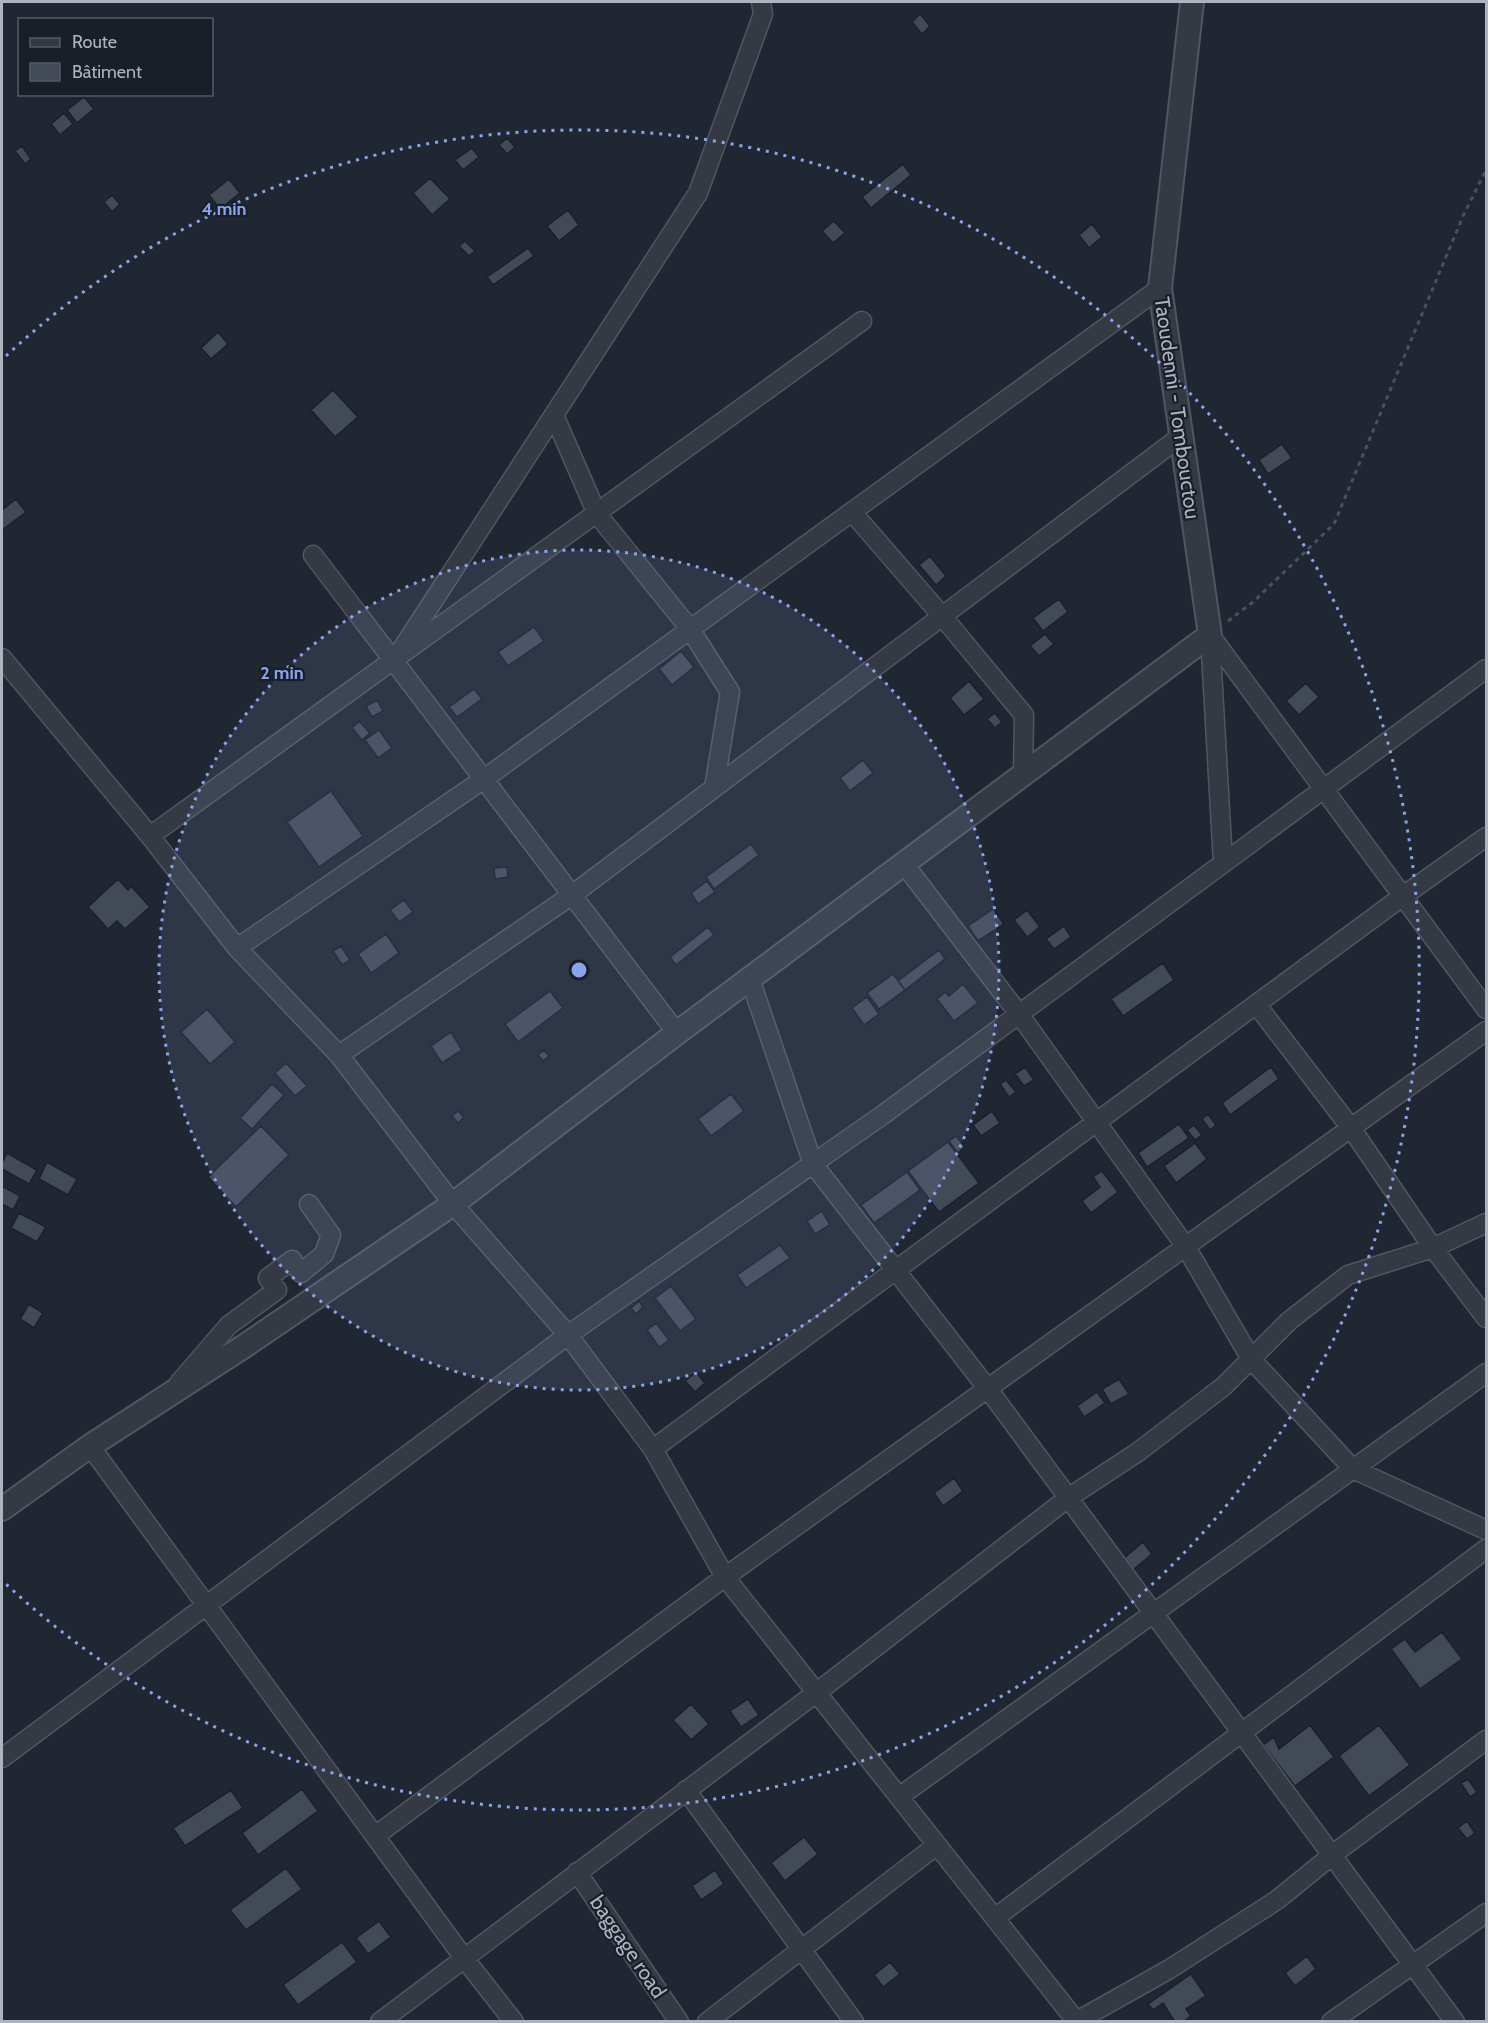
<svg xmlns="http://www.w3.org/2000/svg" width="1488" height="2023" viewBox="0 0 1488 2023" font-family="Cabin,sans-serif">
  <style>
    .building { fill: #424957; stroke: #1b202a; stroke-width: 1.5 }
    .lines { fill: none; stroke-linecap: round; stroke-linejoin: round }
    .minor-casing { stroke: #515661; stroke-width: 21 }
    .tertiary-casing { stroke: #515661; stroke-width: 26 }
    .path { stroke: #465458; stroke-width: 3; stroke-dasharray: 4.5 4.5; stroke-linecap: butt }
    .minor { stroke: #343943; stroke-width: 18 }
    .tertiary { stroke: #343943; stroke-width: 22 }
    .ring { fill: none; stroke: #89a4ea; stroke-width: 3; stroke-dasharray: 3 6 }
    .labels { text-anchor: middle; stroke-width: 4.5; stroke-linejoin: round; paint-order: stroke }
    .street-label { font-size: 21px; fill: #aeb3c0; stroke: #1a1e28 }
    .centre { fill: #89a4ea; stroke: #1a1e28; stroke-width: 3 }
    .ring-label { font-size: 18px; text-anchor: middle; font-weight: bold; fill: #89a4ea; stroke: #1a1e28; stroke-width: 4.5; stroke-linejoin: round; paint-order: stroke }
  </style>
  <rect width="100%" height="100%" fill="#212732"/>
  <path class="building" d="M920,14l10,12 -8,8 -10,-12z
    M84,97l10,12 -17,14 -10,-13z
    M64,113l9,11 -13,11 -9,-11z
    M507,138l8,9 -8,7 -8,-9z
    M22,146l9,13 -6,5 -10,-13z
    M472,148l7,9 -16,13 -8,-10z
    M903,164l8,11 -40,33 -9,-11z
    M430,178l20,21 -18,16 -19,-22z
    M229,179l11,14 -20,16 -11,-14z
    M112,195l8,9 -8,8 -8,-10z
    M568,210l11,15 -20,16 -12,-15z
    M834,221l11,12 -12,10 -11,-12z
    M1092,224l10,13 -13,11 -10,-13z
    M465,241l10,10 -6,5 -10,-10z
    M528,248l6,8 -41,29 -6,-8z
    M218,332l10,12 -17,15 -10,-11z
    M333,390l25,27 -23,20 -24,-27z
    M1282,444l10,14 -24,16 -9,-14z
    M16,499l10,13 -24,18v-20z
    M930,556l16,20 -10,9 -17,-20z
    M1059,599l9,13 -25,19 -10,-13z
    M534,627l10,14 -36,25 -10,-14z
    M1045,634l9,10 -15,12 -9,-10z
    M681,651l13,16 -22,18 -13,-16z
    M969,681l15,18 -20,16 -14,-17z
    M1306,683l13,14 -20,18 -13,-14z
    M474,689l8,10 -25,18 -8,-10z
    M377,700l6,11 -11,6 -6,-11z
    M995,713l7,9 -7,6 -8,-9z
    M359,721l11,12 -8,7 -10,-12z
    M379,730l13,18 -14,10 -13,-18z
    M863,760l10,13 -23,18 -10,-13z
    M331,791l32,45 -44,31 -32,-45z
    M751,844l8,11 -45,34 -8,-12z
    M507,867l1,10 -13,2 -1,-11z
    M118,879l10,11 3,-4 19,21 -25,22 -8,-8 -9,8 -20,-22z
    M707,881l8,11 -17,12 -7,-11z
    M404,900l9,12 -14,10 -9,-12z
    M993,909l11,15 -26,17 -10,-15z
    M1027,910l13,17 -13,10 -13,-17z
    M1064,926l7,11 -17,12 -8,-10z
    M708,927l6,8 -38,30 -6,-8z
    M386,934l13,19 -28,20 -13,-19z
    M341,946l9,14 -8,5 -9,-14z
    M939,950l6,9 -40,31 -7,-9z
    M1163,963l11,17 -51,36 -12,-17z
    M893,974l12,16 -26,19 -12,-16z
    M963,984l15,19 -24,18 -17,-22 8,-7 4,4z
    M550,991l13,17 -45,34 -13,-18z
    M867,997l12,17 -15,11 -12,-17z
    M207,1009l28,33 -25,22 -29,-32z
    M451,1032l11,18 -20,13 -11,-17z
    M544,1050l5,6 -6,5 -5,-6z
    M286,1063l21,23 -12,10 -20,-23z
    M1025,1067l9,13 -10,6 -9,-12z
    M1271,1067l8,12 -49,36 -8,-12z
    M1006,1080l10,12 -7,5 -9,-13z
    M272,1084l12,11 -32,34 -12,-11z
    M731,1094l13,17 -33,25 -13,-17z
    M458,1111l6,6 -6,6 -6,-7z
    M992,1111l8,12 -19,13 -8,-11z
    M1208,1114l8,11 -6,5 -8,-11z
    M1179,1124l10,14 -42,29 -9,-14z
    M1194,1125l8,10 -7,5 -8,-10z
    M261,1126l28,29 -53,52 -28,-30z
    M956,1136l9,11 -7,6 -9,-12z
    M948,1142l31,41 -40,29 -31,-41z
    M1195,1143l12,16 -31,24 -12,-17z
    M7,1153l30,17 -8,14 -27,-15v-6z
    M47,1162l30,17 -9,16 -29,-16z
    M1102,1171l16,21 -27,21 -9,-12 18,-14 -7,-10z
    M907,1172l13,18 -46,33 -13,-18z
    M2,1186l18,10 -7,14 -11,-6z
    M822,1211l8,14 -15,9 -8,-13z
    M19,1213l27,14 -9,15 -26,-14z
    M780,1245l10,13 -44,30 -9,-13z
    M671,1286l25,33 -16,12 -25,-33z
    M639,1301l4,6 -7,7 -5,-6z
    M29,1304l14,9 -9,15 -14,-9z
    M656,1323l13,17 -10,7 -12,-17z
    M696,1372l9,11 -10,9 -10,-11z
    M1119,1379l10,15 -18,10 -9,-15z
    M1097,1392l8,11 -21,14 -7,-11z
    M954,1478l9,13 -20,15 -9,-13z
    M1143,1542l9,12 -19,16 -10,-11z
    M1442,1632l20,27 -42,30 -29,-40 14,-10 10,13z
    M748,1699l11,16 -18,12 -11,-16z
    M691,1704l18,20 -18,16 -18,-20z
    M1310,1725l24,32 -39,29 -32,-41 11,-8 5,12z
    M1379,1725l31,40 -41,31 -30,-40z
    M1468,1779l9,13 -7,5 -9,-14z
    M302,1789l16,22 -60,44 -16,-22z
    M231,1790l12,18 -58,38 -12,-18z
    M1467,1821l8,12 -8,6 -9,-11z
    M804,1837l14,17 -33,27 -14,-18z
    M286,1868l16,21 -56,41 -16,-20z
    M715,1870l9,14 -23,16 -9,-14z
    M379,1921l12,16 -23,17 -12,-16z
    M342,1942l15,20 -59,43 -15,-20z
    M1307,1956l9,13 -21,17 -10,-13z
    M890,1962l10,12 -17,13 -9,-12z
    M1191,1974l15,22 -20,13 5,7 -8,6h-8l-12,-19 -10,7 -5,-6z"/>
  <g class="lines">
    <g class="minor-casing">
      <path id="minor" d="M554,415l43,99 93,115 40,63 -16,96
        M852,512l90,104 82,99 -1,60
        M313,555l364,478
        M1210,635l276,374
        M1210,635l13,228
        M400,652l298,-459 65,-179 -2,-12
        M2,658l148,178 87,112 102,107 114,149 115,131 85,114 72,128 352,445
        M150,836l712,-515
        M904,864l115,150 167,233 65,112 102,110 133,61
        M237,948l247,-169 676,-491
        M750,979l63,185 175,225 467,633
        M1256,1004l95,124 82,120 53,70
        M339,1055l233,-160 608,-458
        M179,1383l50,-58 48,-35 -9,-12 24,-18 9,13 23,-19 7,-19 -22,-31
        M90,1446l374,512 50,64
        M653,1449l750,-553 83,-59
        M2,1758l566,-423 316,-221 602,-445
        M686,1790l168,232
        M899,1797l587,-424
        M375,1836l350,-259 761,-546
        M577,1872l102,150
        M995,1918l491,-369
        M1077,2021l91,-51 109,-70 59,-48 150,-112
        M380,2022l436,-329 252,-195 70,-46 86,-66 65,-65 59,-46 85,-27 53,-25
        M707,2022l230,-177
        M1331,2022l155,-109"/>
    </g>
    <g class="tertiary-casing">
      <path id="tertiary" d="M2,1509l88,-63 156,-101 207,-141 224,-171 533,-398 -50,-347 32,-286"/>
    </g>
    <path class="path" d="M1228,621l25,-19 81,-78 130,-310 22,-44"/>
    <use href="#minor" class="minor"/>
    <use href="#tertiary" class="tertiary"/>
  </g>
  <circle cx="579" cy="970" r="420" fill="#89a4ea" fill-opacity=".12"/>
  <g class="ring">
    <circle cx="579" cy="970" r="420"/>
    <path d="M6 356A840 840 0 1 1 6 1584"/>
  </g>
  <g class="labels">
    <g class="street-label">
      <text transform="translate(1177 408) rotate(82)" y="7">Taoudenni - Tombouctou</text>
      <text transform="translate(628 1947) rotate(56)" y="7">baggage road</text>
    </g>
  </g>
  <circle cx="579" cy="970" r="9" class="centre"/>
  <g class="ring-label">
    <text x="224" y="215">4 min</text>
    <text x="282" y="679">2 min</text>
  </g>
  <rect width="1488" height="2023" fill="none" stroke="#aeb3c0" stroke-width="6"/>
  <rect x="18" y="18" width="195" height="78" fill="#1a1e28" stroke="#555a65" stroke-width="1.5"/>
  <rect x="30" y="38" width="30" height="9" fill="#343943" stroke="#555a65" stroke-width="1.5"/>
  <text x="72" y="48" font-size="18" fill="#aeb3c0">Route</text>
  <rect x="30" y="63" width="30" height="18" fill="#424957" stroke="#555a65" stroke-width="1.5"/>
  <text x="72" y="78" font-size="18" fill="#aeb3c0">Bâtiment</text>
</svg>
